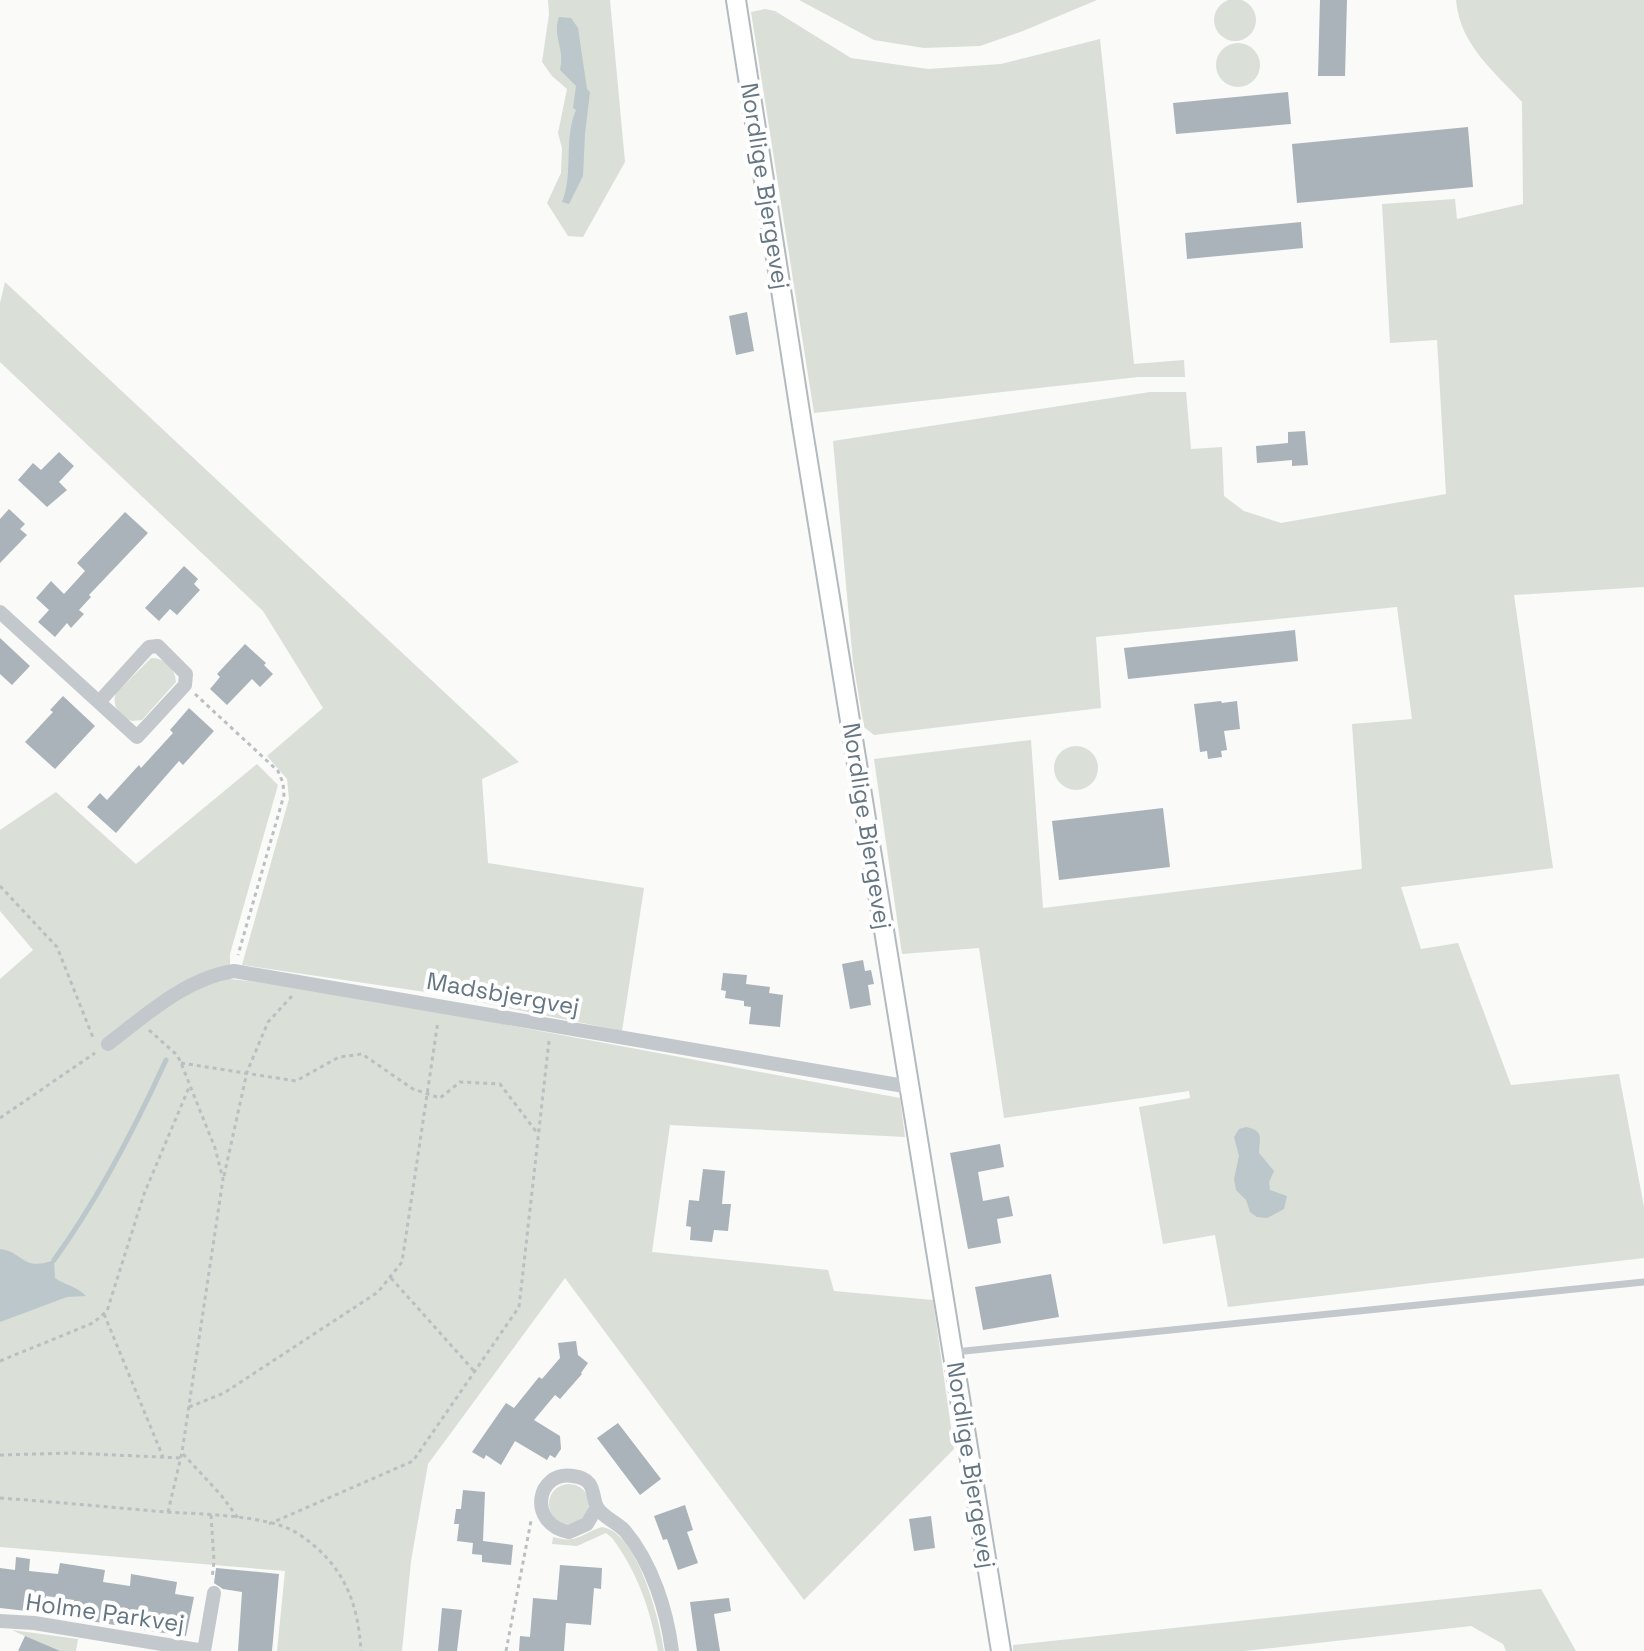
<svg xmlns="http://www.w3.org/2000/svg" width="1644" height="1651" viewBox="0 0 1644 1651" font-family="'Space Grotesk',sans-serif">
  <style>
    .green { fill: #dadfd7 }
    .water { fill: #bbc7cb }
    .lines { fill: none; stroke-linecap: round; stroke-linejoin: round }
    .stream { stroke: #bbc7cb; stroke-width: 5 }
    .building { fill: #aab3b9 }
    .secondary-casing { stroke: #b3babf; stroke-width: 22 }
    .path { stroke: #bbbfc2; stroke-width: 3; stroke-dasharray: 4 4; stroke-linecap: butt }
    .lane { stroke: #c3c8cc; stroke-width: 7 }
    .street { stroke: #c3c8cc; stroke-width: 14 }
    .secondary { stroke: #fff; stroke-width: 18 }
    .labels { text-anchor: middle; stroke-width: 8; stroke-linejoin: round; paint-order: stroke }
    .street-label { font-size: 24px; fill: #657683; stroke: #fff }
  </style>
  <rect width="100%" height="100%" fill="#fafaf8"/>
  <path class="green" d="M1214 20a21 21 0 1 1 42 0a21 21 0 1 1-42 0Z
    M548,0h62l15,162 -42,75 -15,-1 -21,-33 14,-30 1,-25 -4,-15 9,-44 -15,-13 -10,-14 7,-48z
    M799,0h298l-74,31 -43,15 -56,2 -50,-8z
    M1456,0h188v587l-130,8 39,273 -152,19 20,62 37,-6 53,142 108,-11 25,133v51l-416,49 -13,-72 -52,9 -24,-137 51,-9 -1,-7 -185,27 -25,-170 -77,6 -28,-195 157,-19 12,168 319,-39 -10,-145 60,-5 -15,-112 -301,30 5,71 -227,27 -10,-8 -11,-65 -20,-221 317,-49h36l5,57 31,-2 2,49 20,15 37,12 165,-29 -9,-154 -47,3 -8,-139 73,-5 2,20 66,-15 -1,-102c-29,-32 -62,-57 -66,-102z
    M765,9l10,2 76,47 77,11 73,-5 99,-25 34,325 50,-4 1,17h-47l-324,36 -63,-401z
    M1216 65a22 22 0 1 1 44 0a22 22 0 1 1-44 0Z
    M5,282l514,480 -37,17 6,84 156,25 -22,143 -183,-37 -197,-29 47,-166 -2,-20 -20,-23 56,-48 -60,-97 -263,-249v-59z
    M151,658c13,-1 25,11 25,24l-34,38 -10,1c-12,-4 -21,-15 -16,-28z
    M1054 768a22 22 0 1 1 44 0a22 22 0 1 1-44 0Z
    M257,764l21,21 -48,169v25l74,8 596,111 5,39 -235,-12 -18,127 176,18 6,21 99,9 21,149 -150,151 -239,-322 -137,186 -17,97 -9,90h-125l8,-80 -285,-24v-568l33,-29 -33,-39v-81l56,-38 80,72z
    M549 1504a20 20 0 1 1 40 0a20 20 0 1 1-40 0Z
    M602,1527c36,5 58,94 62,124h-6c-8,-42 -20,-78 -46,-113l-6,-5 -29,13 -25,-2 1,-7c25,7 27,-3 49,-10z
    M1541,1589l35,62h-70l-3,-7 -32,-18 -227,25h-231v-6z
    M12,1630l66,9 -2,12h-20z"/>
  <path class="water" d="M559,17l12,1 7,10 9,61 3,3 -5,42 -2,42 -14,28 -7,-2c12,-28 1,-62 14,-92l-3,-2 3,-22 -16,-16c5,-23 -8,-34 -1,-53z
    M1246,1127c19,4 13,11 13,26l15,18 -5,11 1,8 17,6 -3,13 -17,9 -10,-1 -7,-5 -4,-12 -10,-10 -2,-11 5,-23 -5,-19 5,-8z
    M0,1249c24,3 22,23 54,11l1,18c10,7 23,9 31,18l-19,1 -67,25z"/>
  <g class="lines">
    <path class="stream" d="M54,1260c45,-62 80,-130 112,-200"/>
  </g>
  <path class="building" d="M1320,0h27l-2,76h-27z
    M1288,92l3,32 -115,10 -3,-31z
    M1468,127l5,60 -176,16 -5,-59z
    M1301,222l2,26 -116,11 -2,-26z
    M747,312l7,39 -18,4 -7,-39z
    M1305,431l3,34 -16,1v-6l-35,3 -1,-17 32,-3v-11z
    M59,452l15,14 -15,16 8,8 -20,17 -29,-27 15,-17 8,7z
    M9,509l16,15 -5,5 7,6 -27,28v-44z
    M125,512l23,21 -59,62 2,2 -12,13 5,4 -13,14 -4,-5 -12,14 -17,-15 11,-12 -13,-12 15,-17 13,13 21,-23 -8,-8z
    M184,566l14,13 -4,5 6,6 -23,25 -7,-6 -11,12 -14,-13z
    M1295,630l3,31 -170,18 -4,-31z
    M0,638l30,28 -18,19 -12,-11z
    M245,644l21,19 -2,2 9,9 -13,13 -8,-8 -25,26 -17,-16 10,-12 -3,-3z
    M63,696l32,30 -40,43 -30,-27 28,-30 -3,-2z
    M1221,701l1,2 15,-2 3,28 -16,2 3,19 -6,1 1,6 -14,2 -1,-8 -7,1 -6,-48z
    M189,708l25,23 -31,34 -4,-4 -63,72 -29,-26 13,-14 7,7 32,-35 2,3 32,-35 -3,-3z
    M1163,808l7,59 -111,13 -7,-59z
    M863,960l2,11 6,-1 3,14 -6,1 3,20 -21,4 -8,-45z
    M723,973l24,2 -1,9 24,3 -1,6 14,2 -3,32 -31,-3 2,-17 -7,-1v-5l-19,-3 1,-7 -5,-1z
    M1000,1144l4,23 -26,5 5,29 26,-5 4,20 -16,3 4,24 -33,6 -18,-96z
    M703,1169l22,2 -3,33h9l-3,27 -14,-1 -2,12 -22,-2 1,-13 -5,-1 3,-26 10,1z
    M1051,1274l8,43 -76,13 -8,-43z
    M576,1341l2,14 10,8 -7,10 1,1 -22,25 -5,-4 -21,25 26,16 1,13 -6,9 -5,-3 -3,5 -32,-19 -14,24 -15,-10 -2,4 -12,-7 34,-49 8,5 25,-31 3,2 18,-21 -2,-15z
    M618,1423l43,56 -21,16 -43,-57z
    M463,1490l22,2 -2,49 30,4 -2,20 -29,-3v-7l-10,-1 1,-11 -16,-2 2,-17h-5l2,-15h5z
    M685,1505l8,25 -6,2 11,31 -20,7 -11,-31 -4,1 -9,-24z
    M931,1516l4,32 -21,3 -5,-32z
    M16,1557l14,2 -1,12 29,3 2,-11 45,7 -2,12 27,4 1,-12 46,8 -2,12 19,3 -8,39 -43,-6 2,-18 -27,-4 -3,17 -44,-7 3,-18 -28,-4 -2,17 -44,-5v-40l15,2z
    M560,1565l42,3 -1,21 -7,-1 -3,37 -25,-2 -2,28h-45l1,-15 10,1 3,-39 24,2z
    M216,1568l63,6 -7,77h-34l4,-59 -19,-3 -9,-6z
    M729,1598l2,13 -17,3 6,37h-23l-7,-49z
    M442,1608l20,2 -5,41h-19z
    M25,1636l35,15h-42z"/>
  <g class="lines">
    <g class="secondary-casing">
      <path id="secondary" d="M736,0l66,425 199,1226"/>
    </g>
    <path class="path" d="M195,694l83,77 5,12 1,12 -46,160
      M0,886l57,61 37,93
      M149,1030l28,25 4,8 34,85 8,31 -41,273 -14,60
      M181,1063l115,18 43,-24 23,-3 51,35 27,9 20,-16 40,2 38,50
      M0,1118l95,-65
      M224,1176l23,-104 21,-50 24,-26
      M391,1278l83,93
      M104,1314l59,143
      M0,1361l93,-38 14,-12 37,-117 46,-109
      M189,1407l35,-14 154,-101 24,-30 36,-241
      M183,1454l38,41 17,23
      M0,1455l73,-2 107,5
      M0,1498c55,4 110,9 165,14 34,2 104,3 132,21 45,29 61,67 64,118
      M211,1515l3,46 -2,18
      M269,1524l144,-63 106,-154 30,-266
      M506,1651l25,-130"/>
    <path class="lane" d="M955,1352l689,-70"/>
    <path class="street" d="M0,612l137,125 48,-52 1,-11 -28,-28 -9,1 -50,55
      M108,1044c38,-29 78,-66 126,-73l676,116
      M597,1507l-10,17 -18,8c-42,-8 -33,-62 4,-56 24,3 18,19 24,31 5,10 21,16 28,24 27,32 42,80 47,120
      M0,1621l34,2 170,28
      M204,1651l10,-58"/>
    <use href="#secondary" class="secondary"/>
  </g>
  <g class="labels">
    <g class="street-label">
      <text transform="translate(765 186) rotate(81)" y="8">Nordlige Bjergevej</text>
      <text transform="translate(867 826) rotate(81)" y="8">Nordlige Bjergevej</text>
      <text transform="translate(503 994) rotate(10)" y="8">Madsbjergvej</text>
      <text transform="translate(971 1465) rotate(81)" y="8">Nordlige Bjergevej</text>
      <text transform="translate(105 1613) rotate(8)" y="8">Holme Parkvej</text>
    </g>
  </g>
</svg>
